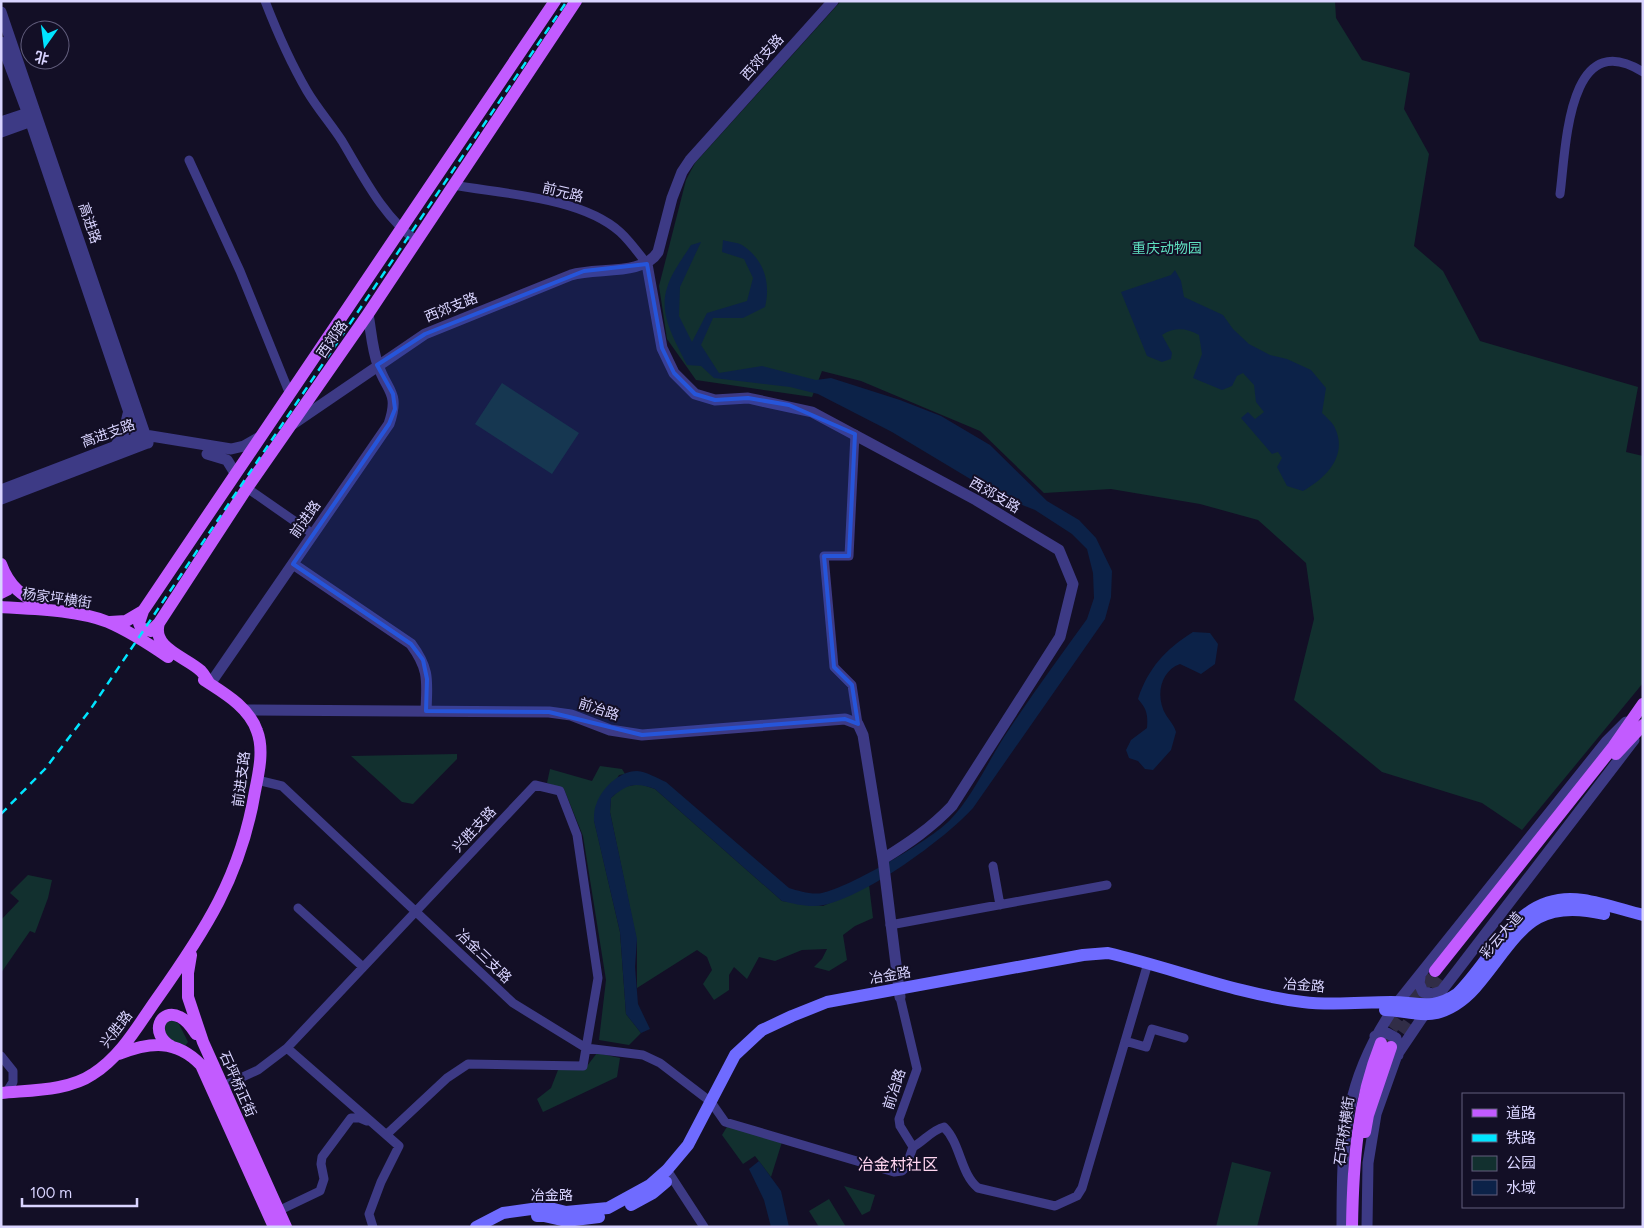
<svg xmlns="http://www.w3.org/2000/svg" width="1644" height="1228" viewBox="0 0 1644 1228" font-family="Figtree,'Noto Sans SC',sans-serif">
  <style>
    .green { fill: #12302f }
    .water { fill: #0c2248 }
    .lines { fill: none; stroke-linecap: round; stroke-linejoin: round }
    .primary-tunnel { stroke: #312d47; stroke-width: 12; stroke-dasharray: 12 6; stroke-linecap: butt }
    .minor { stroke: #3d3a85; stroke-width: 9 }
    .tertiary { stroke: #3d3a85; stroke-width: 11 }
    .secondary { stroke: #6f6bff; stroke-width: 12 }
    .primary { stroke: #c25bff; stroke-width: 12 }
    .rail { stroke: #00e5ff; stroke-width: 2.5; stroke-dasharray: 8 6; stroke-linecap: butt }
    .marked { fill: #2655da; fill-opacity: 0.2; stroke: #2655da; stroke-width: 4; stroke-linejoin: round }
    .labels { text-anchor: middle; stroke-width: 4; stroke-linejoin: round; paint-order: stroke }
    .street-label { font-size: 14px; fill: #d9d4ff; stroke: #130f26 }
    .park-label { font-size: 14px; fill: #5fe0c0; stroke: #130f26 }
    .quarter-label { font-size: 16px; fill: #ffd6f0; stroke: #130f26 }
  </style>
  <rect width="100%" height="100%" fill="#130f26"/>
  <path class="green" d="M841,1h494l1,17 26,42 48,13 -6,36 25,45 -15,92 29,25 37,70 158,46 -12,65 17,4v227l-121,147 -40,-27 -100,-31 -88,-72 20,-81 -8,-56 -48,-43 -58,-16 -89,-15 -67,4 -64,-62 -119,-50 -39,-10 -10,26 -116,-17 -29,-41 -8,-53 27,-106 9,-17z
    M502,383l77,50 -27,41 -77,-50z
    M457,754v5l-44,45 -11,-2 -51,-46z
    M600,766l22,3 3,5 -6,1 -25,45 26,112 6,82 15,19 -12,12 -30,-5 7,-60 -23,-144 -19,-47 -17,-6 3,-14 42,12z
    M640,784l15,5 127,112 41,5 46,-21 4,33 -18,8 -12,9 4,25 -18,11 -15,-4 8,-8 5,-10 -25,1 -27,11 -16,-4 -12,22 -13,-12 -5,8v15l-15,10 -11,-16 9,-14 -5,-13 -10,-7 -60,38v-46l-27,-130 1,-14 12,-11z
    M28,875l24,5 -4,18 -13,35 -5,-2 -29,42v-53l18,-19 -9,-8z
    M172,1019l7,5 9,18 -3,4 -19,-7 -4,-13z
    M597,1053l23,5 -3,19 -74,35 -6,-13 14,-11 7,-18 29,-4z
    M728,1125l54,17 -11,35 -16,-21 -12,8 -21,-29z
    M1232,1162l39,10 -14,55h-41z
    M844,1186l31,9 -5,16 -8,4z
    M829,1199l17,28h-27l-10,-16z"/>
  <path class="water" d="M723,240c6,2 14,2 19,5 22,14 29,38 23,62l-22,11h-30l-12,27 18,28 43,-7 54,14 15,-2 69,22 41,16 49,29 57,56 32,19 17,18 16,33 -1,26 -6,22 -132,189c-29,32 -107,88 -149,97 -14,3 -29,-1 -42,-4l-127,-112c-20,-7 -28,-5 -44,9l-1,14 27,127 -2,28 3,37 12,25 -9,4 -15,-19 -6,-82 -26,-111c0,-5 0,-12 2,-16 5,-16 23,-34 41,-34 10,1 20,7 29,11l123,106c10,3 23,7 33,5 28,-6 109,-53 128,-73 23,-24 36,-55 54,-83 26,-40 55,-79 83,-118l7,-21 -1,-25 -6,-24 -15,-15 -37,-24 -38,-15 -105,-63 -74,-38 -28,-7 -76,-9 -13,-12 -14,-1c-11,-23 -29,-50 -20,-77 4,-15 16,-30 24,-43l10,-3 -21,45 -1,29 13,26 15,-29 40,-12 6,-23 -9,-19 -22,-7z
    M1175,270l6,11 3,16 39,18 10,14 16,15 21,11 17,4 24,11 15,18 -4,25c4,4 11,10 13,15 13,28 -9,50 -32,63l-16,-5 -10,-19 5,-9 -4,-6 -6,2 -31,-36 7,-6 7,7 9,-7 -8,-10 -2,-17 -11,-12 -6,3 -5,10 -10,4 -29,-12 9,-24 -3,-19c-13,-7 -24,-8 -37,0l10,18 -1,6 -9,3 -15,-6 -26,-64 50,-17z
    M1193,632l17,1 8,11 -3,20 -14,10 -21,-10c-20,7 -25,33 -14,51 4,6 8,10 10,17l-5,18 -18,20 -8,-1 -7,-8 -9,-3 -3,-8 5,-10 16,-12c1,-13 0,-19 -9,-29 10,-31 28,-50 55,-67z
    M759,1161l22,30 8,36h-18l-7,-27 -15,-31z"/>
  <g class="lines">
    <path class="primary-tunnel" d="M1381,1043l54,-72
      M1391,1047l51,-71"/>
    <path class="minor" d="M265,1c12,31 25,61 42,90 10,17 24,33 35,50 21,35 41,76 75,100
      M189,160l51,111 49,121
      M453,185c50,9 128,12 167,47 10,9 19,22 27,32
      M1560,194c6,-44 7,-170 83,-122
      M855,434l-6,122h-25l10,111 18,18 6,39
      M247,488l66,46
      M257,780l25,6 231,217 73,45 57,7 17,8 51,39 14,20 169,50 8,-1 4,-4 7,-20 -13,-21 -1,-7 18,-50 -17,-72
      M993,866l7,39
      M298,908l65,59
      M890,925l217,-40
      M1125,1041l21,6 6,-18 32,9
      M287,1048l112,98 -18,36 -12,32 4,13
      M1,1056l12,15v11l-7,11
      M223,1086l35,-16 29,-22 248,-263 25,6 17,44 21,143 -15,88 -115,-2 -21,14 -61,57
      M913,1147c11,-6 19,-17 31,-20 17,17 16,46 34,61l77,18 22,-10 5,-8 66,-225
      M667,1170l37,57
      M278,1211l42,-20 4,-12 -3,-15 1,-7 29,-39h9l7,3"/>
    <path class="tertiary" d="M1,12l147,431
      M1,42l27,72 112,331
      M1,122l33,-11
      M1,132l36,-13
      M647,264l15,84 12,25 21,21 20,6 33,-2 64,14 164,88 83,50 14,34 -13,53 -108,169c-21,22 -43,37 -69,53
      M293,424l132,-90 146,-59c26,-8 72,1 87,-23l14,-54 10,-26 8,-12 143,-159
      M116,445l7,-10 5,-21
      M207,454l20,6 8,13
      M1,490l144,-55 86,14 13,-3 14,-8
      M1,499l146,-56
      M293,564l118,80c19,26 16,37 15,67
      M210,684l179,-260c11,-32 -2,-32 -11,-59 -6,-16 -7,-35 -10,-51
      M246,710l303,2 22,3 39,15 32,5 203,-16 13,5 5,11 20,124 17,138
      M1420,977l-1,6 4,9 10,2 9,-3
      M1375,1036l12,-3 9,5 2,17
      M1342,1227c0,-91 2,-149 56,-225l208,-260 20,-20
      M1367,1227l1,-64 8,-49 21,-59 33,-49 204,-266"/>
    <path class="secondary" d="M1385,1010c17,0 35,7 52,3 18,-5 32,-17 43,-31 40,-49 52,-85 124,-68
      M631,1205l22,-12 13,-11
      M537,1216h7l22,5 33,-4
      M476,1227l27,-14 43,-6 20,5 42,-4 42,-23 17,-15 21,-25 47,-90 27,-25 30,-14 35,-14 256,-47 25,-2c65,15 129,41 195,49 29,4 60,0 88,0 27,0 41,9 66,-8 39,-38 60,-104 126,-94 20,3 40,10 60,15"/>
    <path class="primary" d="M1,564c9,25 23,32 45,45
      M1,593l6,-3 -1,-11
      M1,607c33,2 77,3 107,15 21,9 41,22 60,35
      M143,611l-4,12 2,5 10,3 8,-8
      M110,622l16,-1 17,-10 412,-610
      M210,684c-3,-4 -6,-10 -9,-13 -15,-14 -50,-23 -42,-48l88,-135 121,-174 208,-313
      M1616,754l27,-29
      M191,955l-3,18v24l15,45 83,185
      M1435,971l178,-224 30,-43
      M171,1046c-22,-12 -11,-39 9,-29 7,3 12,11 16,17
      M119,1054c31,-12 57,-15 82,11l73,162
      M1,1093c30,-3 67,-2 92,-19 28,-18 44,-47 63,-74 49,-69 85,-124 99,-209 4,-19 9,-42 2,-60 -8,-24 -33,-38 -53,-51
      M1365,1132l3,-17 23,-68
      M1352,1227c1,-64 5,-124 29,-184"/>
    <path class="rail" d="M1,814l44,-45 45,-59 477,-709"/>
  </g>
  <path class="marked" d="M647,264l15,84 12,25 21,21 20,6 33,-2 41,7 66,29 -6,122h-25l10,111 18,18 6,39 -13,-5 -203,16 -93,-23 -123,-1 1,-32 -4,-19 -12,-16 -118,-80 96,-140 6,-15 -2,-15 -16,-29 48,-31 159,-63z"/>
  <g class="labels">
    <g class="street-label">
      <text transform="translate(762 57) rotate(-48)" y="5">西郊支路</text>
      <text transform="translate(563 192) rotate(14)" y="5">前元路</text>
      <text transform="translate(90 223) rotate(71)" y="5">高进路</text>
      <text transform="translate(451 307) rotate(-22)" y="5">西郊支路</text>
      <text transform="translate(332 339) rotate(-55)" y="5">西郊路</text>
      <text transform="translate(108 433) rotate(-20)" y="5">高进支路</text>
      <text transform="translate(995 495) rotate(30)" y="5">西郊支路</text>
      <text transform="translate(305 519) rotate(-55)" y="5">前进路</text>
      <text transform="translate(57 598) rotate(8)" y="5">杨家坪横街</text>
      <text transform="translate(599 709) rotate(18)" y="5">前冶路</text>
      <text transform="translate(241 779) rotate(-83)" y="5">前进支路</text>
      <text transform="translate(474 829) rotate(-47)" y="5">兴胜支路</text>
      <text transform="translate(1501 935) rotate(-49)" y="5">彩云大道</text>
      <text transform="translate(484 956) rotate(44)" y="5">冶金三支路</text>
      <text transform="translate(890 975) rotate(-10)" y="5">冶金路</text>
      <text transform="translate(1304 985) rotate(5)" y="5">冶金路</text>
      <text transform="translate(116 1029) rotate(-52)" y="5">兴胜路</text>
      <text transform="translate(238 1084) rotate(66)" y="5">石坪桥正街</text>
      <text transform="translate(894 1089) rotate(-72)" y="5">前冶路</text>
      <text transform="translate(1344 1131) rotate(-82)" y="5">石坪桥横街</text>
      <text x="552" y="1200">冶金路</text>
    </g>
    <g class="park-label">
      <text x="1167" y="253">重庆动物园</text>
    </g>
    <g class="quarter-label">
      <text x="898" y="1170">冶金村社区</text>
    </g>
  </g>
  <rect width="1644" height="1228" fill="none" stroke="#d9d4ff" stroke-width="5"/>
  <rect x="1462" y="1093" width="162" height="115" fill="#130f26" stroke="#625e7d"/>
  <rect x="1472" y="1109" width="25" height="8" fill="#c25bff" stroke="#625e7d"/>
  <text x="1506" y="1118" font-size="15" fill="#d9d4ff">道路</text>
  <rect x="1472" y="1134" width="25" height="8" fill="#00e5ff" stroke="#625e7d"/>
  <text x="1506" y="1143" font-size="15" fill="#d9d4ff">铁路</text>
  <rect x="1472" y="1156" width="25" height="15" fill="#12302f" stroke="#625e7d"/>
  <text x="1506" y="1168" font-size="15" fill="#d9d4ff">公园</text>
  <rect x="1472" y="1180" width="25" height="15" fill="#0c2248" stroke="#625e7d"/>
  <text x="1506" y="1193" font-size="15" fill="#d9d4ff">水域</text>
  <g transform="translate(45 45) rotate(194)"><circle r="24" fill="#130f26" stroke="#625e7d"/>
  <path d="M0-4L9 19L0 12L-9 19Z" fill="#00e5ff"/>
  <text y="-8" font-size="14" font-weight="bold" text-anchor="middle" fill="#d9d4ff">北</text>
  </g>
  <path d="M22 1198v8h115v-8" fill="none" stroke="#d9d4ff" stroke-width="2.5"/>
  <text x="30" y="1198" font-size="15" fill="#d9d4ff" stroke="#130f26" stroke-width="4" paint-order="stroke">100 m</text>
</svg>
